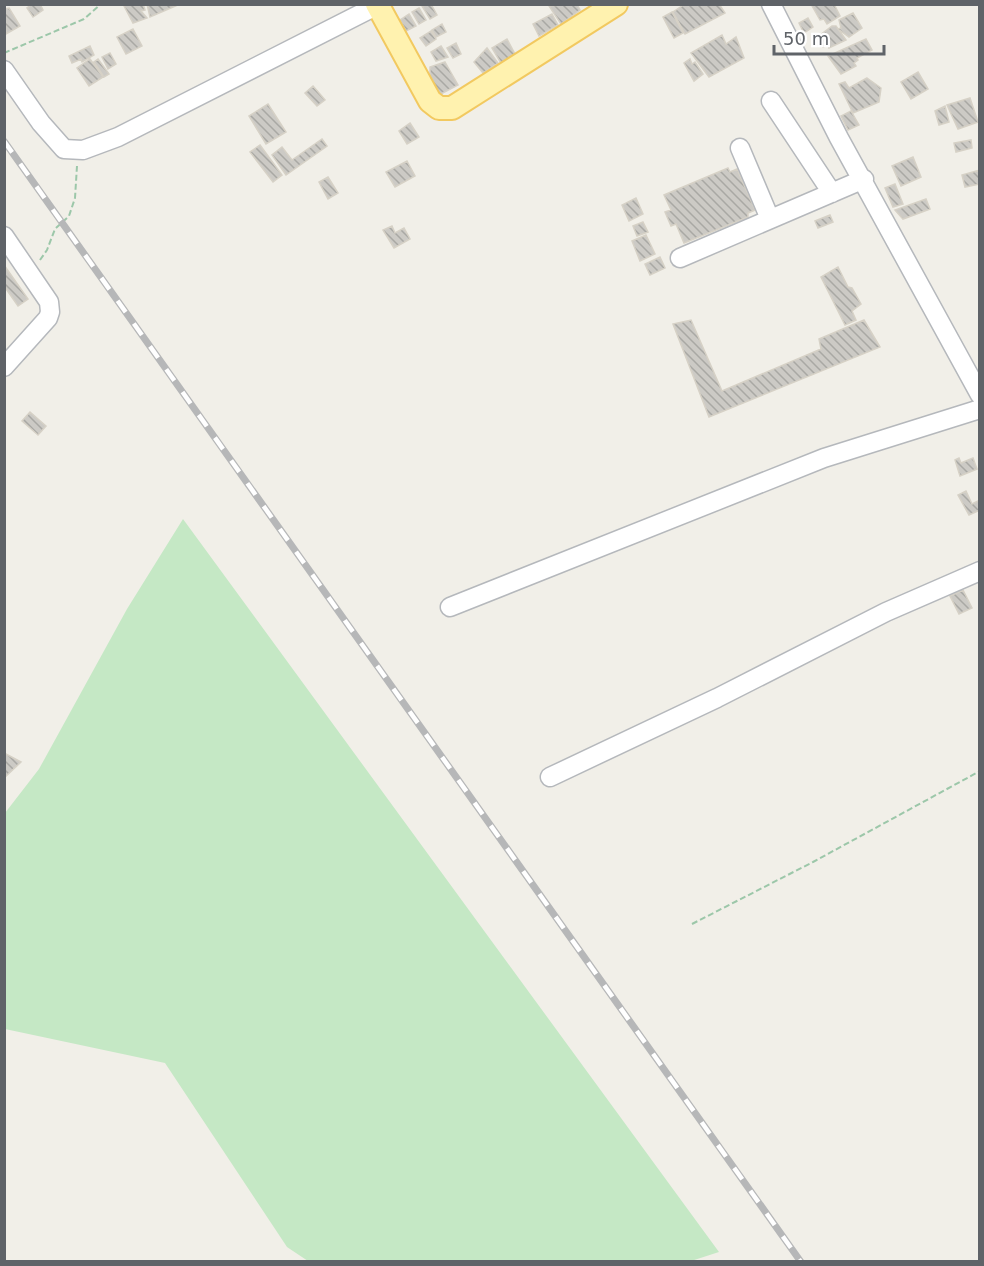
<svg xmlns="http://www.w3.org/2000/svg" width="984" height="1266" viewBox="0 0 984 1266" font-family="'DejaVu Sans',sans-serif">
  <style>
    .grass { fill: #c5e8c5 }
    .building { fill: url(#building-back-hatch); stroke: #d6d1c6; stroke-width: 1.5 }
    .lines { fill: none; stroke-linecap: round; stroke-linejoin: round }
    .minor-casing { stroke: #b5b8bc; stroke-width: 21 }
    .major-casing { stroke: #f2c960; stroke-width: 26 }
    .path { stroke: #9cc7a9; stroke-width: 2; stroke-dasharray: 6 3; stroke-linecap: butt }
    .minor { stroke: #fff; stroke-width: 18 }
    .major { stroke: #fff2af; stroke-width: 22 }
    .rail-casing { stroke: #b6b7b8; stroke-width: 7 }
    .rail { stroke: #fff; stroke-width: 4.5; stroke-dasharray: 14; stroke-linecap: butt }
  </style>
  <defs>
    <pattern id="building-back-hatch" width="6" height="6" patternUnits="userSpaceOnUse" patternTransform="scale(1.5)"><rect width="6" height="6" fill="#cccac5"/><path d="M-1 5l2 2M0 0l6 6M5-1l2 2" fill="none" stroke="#a9a8a4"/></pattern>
  </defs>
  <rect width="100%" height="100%" fill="#f1efe8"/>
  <path class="grass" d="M183,519l536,733 -31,10 -380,-1 -21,-14 -122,-184 -160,-34v-216l34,-44 88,-160z"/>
  <path class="building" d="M32,4h8l3,6 -10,7 -6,-9z
    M123,4h20l2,6 -4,1 6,7 -14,5z
    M147,4h33l-30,13z
    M431,4l6,11 -7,4 -8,-13z
    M577,4l3,6 -19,14 -12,-18z
    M685,4h34l6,9 -40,21 -12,-22z
    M811,4h23l6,12 -13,8 -3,-5 -4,1z
    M9,8l11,18 -14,8 -2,-25z
    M419,8l7,12 -7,4 -7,-12z
    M672,12l11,21 -9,5 -11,-21z
    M853,13l9,15 -13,9 -11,-8 3,-1 -2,-8z
    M409,14l7,12 -10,5 -6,-11z
    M552,14l6,11 -19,11 -6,-12z
    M808,18l5,9 -9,6 -5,-10z
    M442,24l4,8 -10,5 -4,-7z
    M832,26h4l10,14 -17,8 -1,-3 -5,2 -3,-6 4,-2 -5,-3z
    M133,29l9,17 -16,8 -9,-17z
    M431,31l5,8 -10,7 -6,-8z
    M722,35l4,9 10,-7 8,21 -35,19 -18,-24z
    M507,39l9,17 -14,9 -10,-17z
    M866,39l6,11 -15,8 1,2 -4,3 2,3 -15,8 -13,-18z
    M456,43l5,11 -8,4 -6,-10z
    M90,46l4,9 -12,7 -1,-3 -9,4 -3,-7z
    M441,46l7,11 -12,4 -5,-9z
    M487,48l11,15 -15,10 -9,-11z
    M110,53l6,11 -8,5 -6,-12z
    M90,59l13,18 -14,9 -12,-18z
    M98,59l11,15 -5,3 -10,-15z
    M690,59l2,5 3,-2 8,12 -9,7 -10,-18z
    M445,62l13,23 -19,10 -9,-20v-8z
    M918,72l10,17 -17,10 -10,-17z
    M867,78l14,10 -2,14 -26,11 -14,-29 6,-2 4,6z
    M313,86l12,14 -8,6 -12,-13z
    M970,98l8,24 -20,7 -11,-24z
    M268,104l18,28 -20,12 -17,-28z
    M945,106l4,16 -10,3 -4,-14z
    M851,111l8,14 -11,5 -7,-14z
    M410,123l9,14 -12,7 -8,-13z
    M322,139l5,7 -41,29 -14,-20 10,-8 10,13z
    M971,140l1,8 -16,4 -2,-9z
    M260,145l22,30 -9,7 -23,-30z
    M913,157l8,20 -20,9 -9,-20z
    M407,161l8,15 -20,11 -9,-15z
    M728,168l2,4 7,-3 18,41 -7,3v4l-64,26 -8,-19 -5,2 -6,-14 6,-2 -7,-15z
    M980,170v14l-15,3 -3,-12z
    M328,177l10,16 -10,6 -9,-17z
    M895,184l8,20 -10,3 -8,-19z
    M636,198l7,16 -14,7 -7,-16z
    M926,199l4,10 -27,10 -8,-9z
    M830,215l3,7 -15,6 -3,-7z
    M643,222l5,10 -11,4 -4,-10z
    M392,226l3,7 9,-5 6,11 -16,9 -11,-18z
    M646,235l9,19 -15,7 -8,-20z
    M660,257l5,11 -15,7 -5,-11z
    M4,265l24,34 -10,7 -14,-20z
    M838,267l10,20 4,1 9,16 -9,7 4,9 -11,5 -24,-48z
    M691,320l31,71 99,-42 -2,-10 45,-19 16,27 -171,70 -36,-93z
    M30,412l16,14 -8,9 -16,-14z
    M959,458l2,5 12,-5 4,11 -17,7 -5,-16z
    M966,491l6,13 8,-4v10l-11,5 -11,-20z
    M963,590l9,18 -13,6 -9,-18z
    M4,753l17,9 -17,16z"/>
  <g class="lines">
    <g class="minor-casing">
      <path id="minor" d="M771,4l68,134 141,257
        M4,70l37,53 23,26 19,1 35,-13 260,-132
        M771,101l61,92
        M740,148l30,71
        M4,236l45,66 1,10 -2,6 -44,49
        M680,258l184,-79
        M450,607l374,-149 156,-49
        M550,777l167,-79 169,-86 94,-41"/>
    </g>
    <g class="major-casing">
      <path id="major" d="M377,4l53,97 9,7h13l164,-104"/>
    </g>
    <path class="path" d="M4,53l80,-34 17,-15
      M40,260l7,-10 8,-21 14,-13 6,-18 2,-32
      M692,924l121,-62 167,-91"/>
    <use href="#minor" class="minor"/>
    <use href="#major" class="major"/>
    <g class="rail-casing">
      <path id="rail" d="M4,141l797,1121"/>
    </g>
    <use href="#rail" class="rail"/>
  </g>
  <rect width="984" height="1266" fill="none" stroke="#5f6368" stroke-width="12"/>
  <path d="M774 45v9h110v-9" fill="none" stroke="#5f6368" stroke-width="3"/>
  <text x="783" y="45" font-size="18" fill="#5f6368" stroke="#ffffff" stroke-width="4.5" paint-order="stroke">50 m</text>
</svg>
